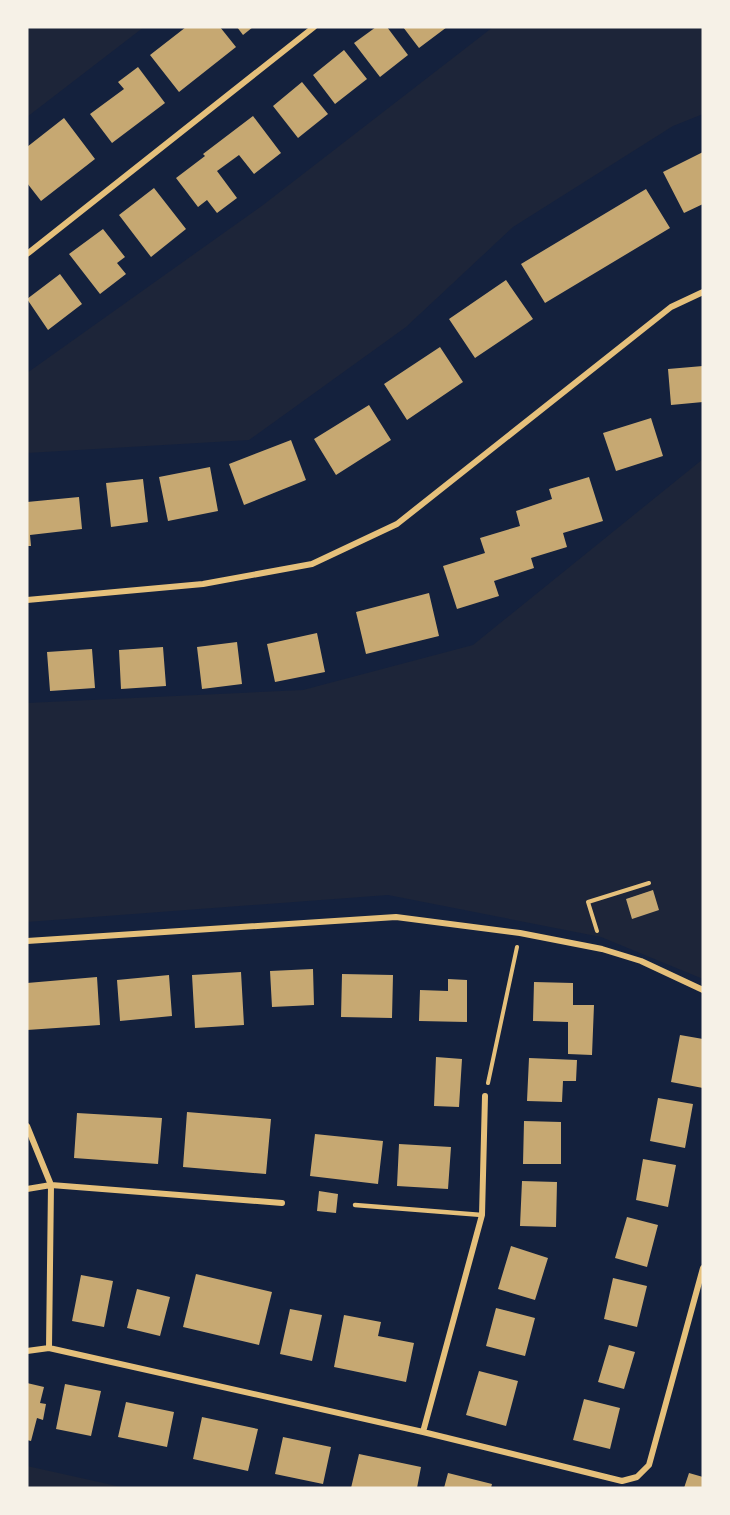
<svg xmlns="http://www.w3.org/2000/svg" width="730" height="1515" viewBox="0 0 730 1515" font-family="'Titillium Web',sans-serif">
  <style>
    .green { fill: #1d2539 }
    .building { fill: #c6a872 }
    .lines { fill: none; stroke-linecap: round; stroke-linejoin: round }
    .path { stroke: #e5c07b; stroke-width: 4 }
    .service { stroke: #e5c07b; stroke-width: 4.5 }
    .minor { stroke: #e5c07b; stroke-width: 6 }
  </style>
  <rect width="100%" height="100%" fill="#14213d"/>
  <path class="green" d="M27,27h117l-117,90z
    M493,27h210v87l-30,12 -160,101 -107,100 -157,113 -222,13v-80l236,-168z
    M703,459v520l-102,-42 -213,-42 -361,27v-219l276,-13 170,-45z
    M27,1466l99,22h-99z"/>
  <path class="building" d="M186,27h34l16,20 -57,45 -29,-37z
    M237,27h16l-10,8z
    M376,27h11l21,28 -28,22 -26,-34z
    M403,27h44l-28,21z
    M344,50l23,29 -32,25 -22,-29z
    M138,67l27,36 -53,40 -22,-29 34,-25 -6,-7z
    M302,82l26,32 -30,24 -25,-32z
    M253,116l28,37 -27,21 -15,-19 -22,16 20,27 -20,15 -10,-13 -9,7 -22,-29 29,-22 -2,-2z
    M64,118l31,41 -54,42 -14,-18v-36z
    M703,152v52l-19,9 -21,-41z
    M154,188l32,41 -35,28 -32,-42z
    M646,189l24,39 -125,75 -24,-39z
    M103,229l22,28 -8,6 9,11 -26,20 -31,-40z
    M60,274l22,30 -34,26 -21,-31z
    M506,280l27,39 -58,39 -26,-39z
    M440,347l23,35 -56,38 -23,-36z
    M703,366v36l-32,3 -3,-36z
    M369,405l22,35 -55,35 -22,-36z
    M651,418l12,38 -47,15 -13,-38z
    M291,440l15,40 -62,25 -15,-41z
    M210,467l8,44 -50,10 -9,-44z
    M589,477l14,44 -40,12 4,14 -36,11 3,10 -40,13 5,15 -42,13 -14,-43 42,-13 -5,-15 40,-12 -4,-15 36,-12 -3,-10z
    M143,479l5,43 -37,5 -5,-44z
    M79,497l3,32 -52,6 1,11h-4v-44z
    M429,593l10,43 -73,18 -10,-42z
    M317,633l8,39 -50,10 -8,-38z
    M237,642l5,42 -40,5 -5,-42z
    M163,647l3,39 -45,3 -2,-39z
    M92,649l3,39 -45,3 -3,-39z
    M653,890l6,20 -27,9 -6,-20z
    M313,969l1,36 -42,2 -2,-36z
    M241,972l3,53 -49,3 -3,-53z
    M342,974l51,1 -1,43 -51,-1z
    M169,975l3,41 -52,5 -3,-41z
    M97,977l3,48 -73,5v-47z
    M448,979l19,1v42l-48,-1 1,-31 28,1z
    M534,982l39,1v22h21l-2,50 -24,-1v-32l-35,-1z
    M680,1035l23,4v49l-32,-6z
    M436,1057l26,2 -3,48 -25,-1z
    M529,1058l48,2 -1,21h-13l-1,21 -35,-1z
    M658,1098l35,6 -8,44 -35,-7z
    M187,1112l84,7 -5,55 -83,-7z
    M77,1113l85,5 -4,46 -84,-6z
    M524,1121l37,1v42h-38z
    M315,1134l68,7 -5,43 -68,-8z
    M399,1144l52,3 -3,42 -51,-3z
    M643,1159l33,6 -8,42 -32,-7z
    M522,1181l35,1 -1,45 -36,-1z
    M319,1191l19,3 -2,19 -19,-2z
    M627,1217l31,8 -11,42 -32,-9z
    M511,1246l37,12 -13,42 -37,-11z
    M196,1274l76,18 -13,53 -76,-18z
    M81,1275l32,6 -9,46 -32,-6z
    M613,1278l34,8 -10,41 -33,-8z
    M137,1289l33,8 -10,39 -33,-8z
    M496,1308l39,10 -10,38 -39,-10z
    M290,1309l32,6 -10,46 -32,-7z
    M344,1315l37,7 -3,14 36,7 -8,39 -72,-15z
    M609,1345l26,7 -11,37 -26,-7z
    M479,1371l39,10 -12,45 -40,-11z
    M27,1383l17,4 -4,16 6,1 -3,16 -6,-2 -6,23 -4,-1z
    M65,1384l36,7 -10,45 -35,-7z
    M584,1399l36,9 -10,41 -37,-9z
    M126,1402l48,10 -7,35 -49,-10z
    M202,1417l56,12 -10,42 -55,-12z
    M283,1437l48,10 -8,37 -48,-10z
    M359,1454l62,13 -4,21h-66z
    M448,1473l44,11 -1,4h-47z
    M689,1473l14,4v11h-19z"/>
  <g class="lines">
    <path class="path" d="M597,931l-9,-29 61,-19
      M488,1083l29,-136"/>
    <path class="service" d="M355,1205l127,10"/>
    <path class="minor" d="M27,254l287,-227
      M27,600l176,-16 109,-20 85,-40 274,-217 32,-15
      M27,941l369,-24 124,16 82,16 39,12 62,29
      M27,1126l24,59 -2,163
      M27,1189l24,-4 231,18
      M27,1351l22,-3 374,84 199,49 15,-4 12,-12 54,-197
      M423,1432l59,-217 3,-119"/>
  </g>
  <rect width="730" height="1515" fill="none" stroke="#f6f1e7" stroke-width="57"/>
</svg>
